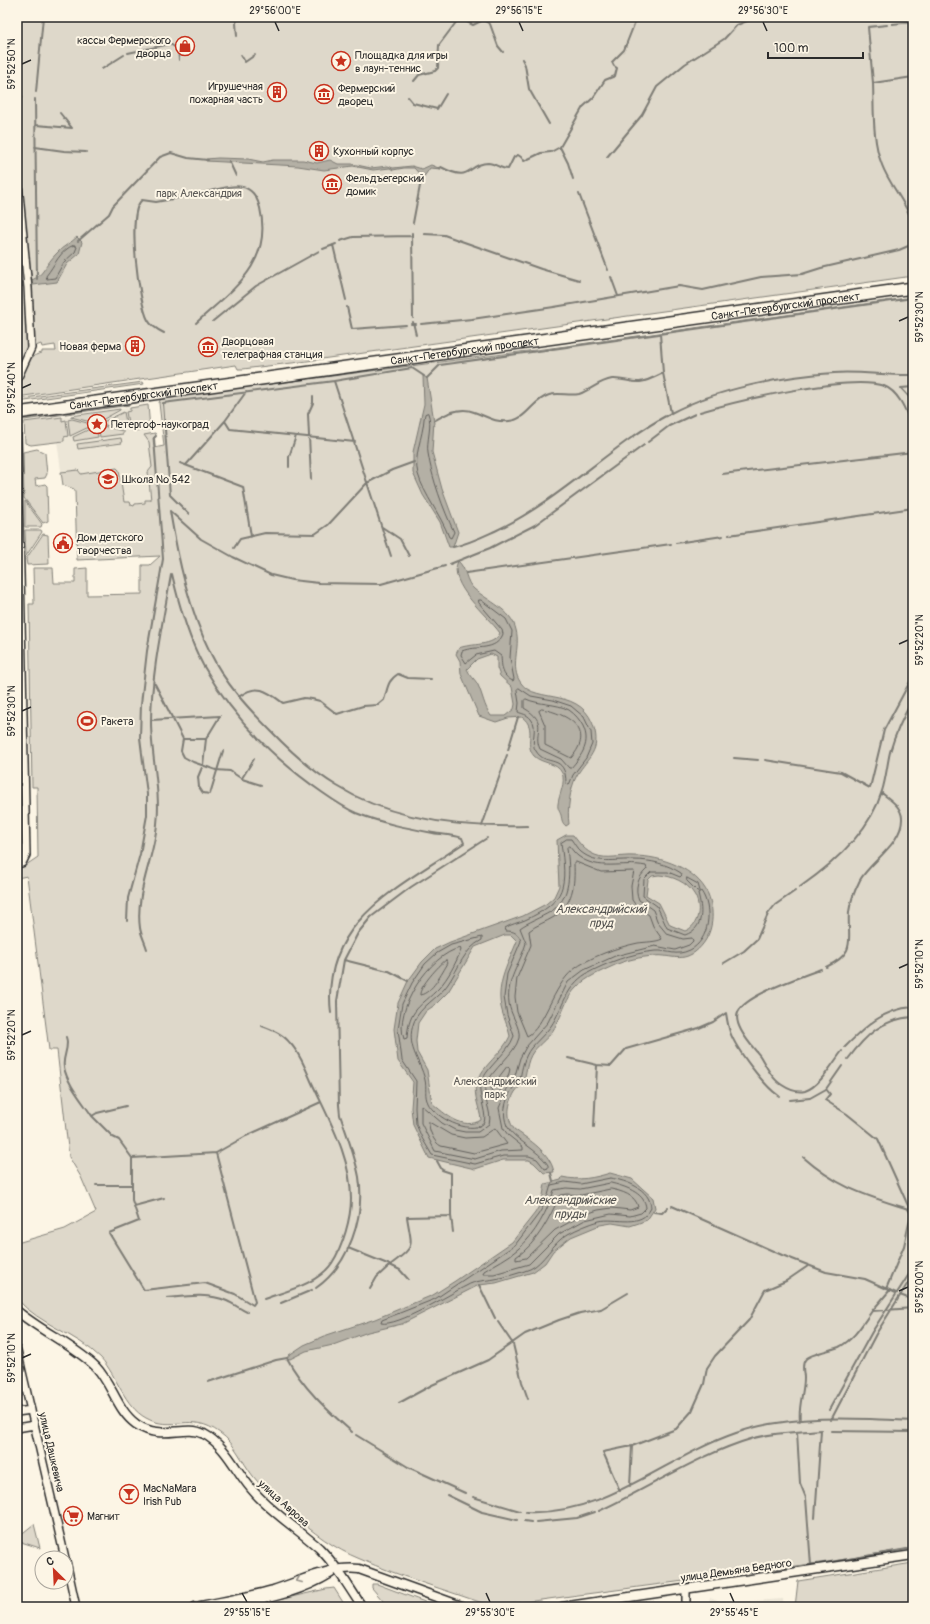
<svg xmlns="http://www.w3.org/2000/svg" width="930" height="1624" viewBox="0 0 930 1624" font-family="Pangolin,sans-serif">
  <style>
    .built { fill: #ece6d7 }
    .green { fill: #ded8ca; stroke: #84827a }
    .water { fill: #b4b0a5; stroke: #7d7b74; fill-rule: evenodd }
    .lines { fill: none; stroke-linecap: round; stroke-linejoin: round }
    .shore { stroke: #62605c; stroke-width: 1 }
    .stream { stroke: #7d7b74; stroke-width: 2 }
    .minor-casing { stroke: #2b2b2b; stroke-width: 10 }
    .tertiary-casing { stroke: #2b2b2b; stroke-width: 11 }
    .primary-casing { stroke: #2b2b2b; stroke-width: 14 }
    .minor { stroke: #fcf5e5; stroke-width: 7 }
    .tertiary { stroke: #fcf5e5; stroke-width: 8 }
    .primary { stroke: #fcf5e5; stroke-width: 11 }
    .oneway { stroke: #949088 }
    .ticks { fill: none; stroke: #2b2b2b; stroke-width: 1.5 }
    .labels { text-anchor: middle; stroke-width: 4; stroke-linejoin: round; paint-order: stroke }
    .poi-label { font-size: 11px; fill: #2b2b2b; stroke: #fcf5e5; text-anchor: start }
    .park-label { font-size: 11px; fill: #585653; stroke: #fcf5e5 }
    .street-label { font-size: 11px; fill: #2b2b2b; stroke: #fcf5e5 }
    .water-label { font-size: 12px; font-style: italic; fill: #545350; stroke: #fcf5e5 }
    .neatline { fill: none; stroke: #2b2b2b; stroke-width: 1.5 }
    .ticks-label { font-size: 10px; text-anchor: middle; fill: #2b2b2b }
  </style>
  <rect width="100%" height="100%" fill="#fcf5e5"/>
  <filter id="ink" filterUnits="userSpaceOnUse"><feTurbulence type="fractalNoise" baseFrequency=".025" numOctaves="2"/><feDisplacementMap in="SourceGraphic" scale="8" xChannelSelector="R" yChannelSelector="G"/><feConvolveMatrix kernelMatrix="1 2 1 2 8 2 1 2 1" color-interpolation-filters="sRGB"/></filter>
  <g filter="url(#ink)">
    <path class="built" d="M148,405l13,151 -84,4 -2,-69 -1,-2 -11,-4 -6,-44 -24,-20z
      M710,1598l12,5 61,-4 1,8h-77z"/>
    <path class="green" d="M17,17h896v259l-613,86 -57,7h-5l-2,-4 -219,32c0,-17 7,-41 25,-44v-2h14l-1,-6 -13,2 -1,-3 -8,3 -3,-54c4,-13 -3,-28 -4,-42 -4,-49 -9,-98 -9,-147l6,-6 -2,-4 -4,1z
      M22,285l4,6 3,55 -6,11 -6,1v-65l5,-2 -5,1v-5z
      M913,297v1251l-86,14 -324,43h-15c-42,-15 -87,-28 -128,-46 -25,-10 -48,-27 -68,-45 -14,-12 -28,-24 -39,-38 -11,-14 -18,-33 -33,-43 -30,-22 -47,0 -74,-15 -22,-12 -29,-42 -45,-60 -24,-24 -61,-33 -84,-59v-56l48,-14 31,-17 -15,-35 -12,-20 -12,-107h-8l-22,-174 -10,2v-12l9,-1 12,-8 -1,-70h-5l-3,-183h5l-1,-36h20l1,15h21v-14l12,-1v27l55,-1v-29h8l10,-9 -83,4 -2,-69 -1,-2 -11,-4 -2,-13 17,-2 3,4 36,-6 2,2 5,32h6l1,3 3,1 1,-2 10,-1v-3h6l-3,-28 4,-5 -3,-25 -5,-7 11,-2 1,2 -3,3 1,10 10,-2 -5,-43 2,-5 405,-52z
      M143,382l1,2 -126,18 -1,-3z
      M130,401v4l-106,15v-3z
      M148,405l2,24 -17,2 -1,-3h-3l-3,-16 4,-1v-3z
      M120,409v1l-18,10 -5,-3 -6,5 -20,-5v-1z
      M124,412l3,16 -23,-3 -1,-3z
      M62,417v4l4,-1 2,16 -4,1v4l-33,4 -6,-2 -1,-21z
      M72,419l19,5v2l-21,10 -2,-16z
      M103,426l20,5v3l-23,3 -1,-7z
      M92,428l5,3 1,6 -24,4 -1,-4z
      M121,438l1,5 -44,6 -1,-5z
      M37,449l8,4 2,21 -2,4 -10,1 1,7 9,-2 2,2 1,35 -5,2 -19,-25 -1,-46z
      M25,501l17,23 -1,3h-16z
      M25,530h16l1,2 -16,24z
      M43,534l5,1 1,29 -22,1 -1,-6z
      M34,1524l6,24 -19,-6 -3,-3 1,-3z
      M913,1563v44h-118l3,-26z
      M372,1584h5l61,23h-50l-16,-19z
      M334,1588l12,19h-98l78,-18z"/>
    <path class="water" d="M218,158l30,1 15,3 10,-2h30l14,3 13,-3 8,4h14l19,4 17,-2 5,2 19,-2 10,3 9,-4 10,4 -11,-1 -7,10 -9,-10h-10l-11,2 -3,-2 -17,2 -20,-4 -29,4 -26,-4 -92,-5v-2z
      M77,237l5,5 -3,12 -12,10 -10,18 -40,5v-3c29,-5 23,-14 40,-31 6,-7 14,-10 20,-16z
      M423,376l4,2 7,43 -2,31 10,37 16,43 -5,15h-4l-9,-25 -17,-27 -10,-22v-21l11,-48z
      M458,561c9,8 7,20 16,28 14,12 38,21 42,41 5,18 -7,37 5,53 15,22 63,2 74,48 5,22 -10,29 -19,46 -6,12 -9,33 -7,47l-3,2c-4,-3 -4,-6 -5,-11 -1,-3 -4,-7 -3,-11 1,-10 8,-21 4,-31 -5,-11 -20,-9 -28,-17 -11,-13 4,-27 -12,-39l-14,1 -12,4 -17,-6 -18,-42 -1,-13 -4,-7 3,-6c12,-5 35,-1 41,-15 -13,-18 -53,-49 -42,-72zM491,654l6,3v11l3,8 12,11 3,17 -1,5 -9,7h-14c-7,-10 -8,-20 -13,-31 -3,-6 -8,-9 -11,-16l10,-10z
      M566,835h7c7,9 12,16 22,20 12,5 26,0 39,1 27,0 62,12 74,38 8,20 5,44 -13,58 -15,11 -26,2 -41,4 -13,1 -29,4 -41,10 -13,6 -26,11 -36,21 -11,10 -14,27 -22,40 -5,10 -15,16 -22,25 -7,10 -6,21 -10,31 -2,3 -6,6 -8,9 -7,12 -9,25 -1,37 15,11 36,23 40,43l-10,1 -10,-10 -5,-3h-26l-28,9 -46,-11 -16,-33 -2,-17 2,-26 -15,-21 -4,-32 4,-26 10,-22 14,-19 13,-13 15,-7 73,-26 23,-12 8,-7 5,-11 -2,-46zM659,875c13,1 28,7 35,19 8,12 5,32 -9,37l-15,-6 -11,-22 -13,-8 2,-15 4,-4zM505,935h6l6,6c-8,21 -21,42 -16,66 2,10 7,19 9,29 -7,17 -28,29 -34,48 -3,11 4,25 5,36 -18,11 -36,-6 -49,-17l-5,-33 -10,-18 -1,-11 2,-18 8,-12 9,-6 13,-13 27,-45z
      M610,1173l22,6 21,19 2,10 -8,12 -8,3 -9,3 -18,-3 -12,2 -29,12 -18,14 -8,12 -12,9 -37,11 -17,2 -77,39 -34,8 -35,13 -27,6 -16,8 -3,-1 2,-3 15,-10 23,-10 48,-16 58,-24 22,-14 57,-39 23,-29 7,-12 3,-17 16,-4 1,-3c17,4 32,1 48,-4z"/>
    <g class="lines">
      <path class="shore" d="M74,245l3,2 -2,5 -11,10 -9,16 -8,1 -1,-3c9,-11 14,-26 28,-31z
        M428,413c5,12 -2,28 0,40 4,26 15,55 26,79l-3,6 -2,-1c-8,-22 -25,-42 -31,-63 -5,-18 5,-37 6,-55l1,-5z
        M479,600h2l25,19 6,12 -2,27 4,21 -1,2c-12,-5 -11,-15 -12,-25l-7,-5 -18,4 -10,8 -5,-8 1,-4c14,-6 34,1 41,-17l-1,-4 -23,-27z
        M519,688l12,8 22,4 18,6 13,11 7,15 1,12 -6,14 -13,17 -4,10 -3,-1c0,-32 -20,-16 -30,-33 -7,-9 3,-23 -5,-32 -4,-5 -9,-5 -13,-7l1,-9 -2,-13z
        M526,699c13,6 30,4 43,11 6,4 11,10 14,16 8,17 -1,29 -12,42h-2l-8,-9 -21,-10c-8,-17 10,-26 -16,-41v-7z
        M542,709c26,5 54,21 29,49l-26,-13v-20l-6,-14z
        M567,839h4c3,4 6,10 10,13 16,13 34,7 53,8 17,0 33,4 47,13l1,2 -2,2 -12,-5h-17l-7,7 -1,17 14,10 10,22 18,7c20,-7 17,-26 13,-42l3,-2c12,17 9,49 -11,59 -15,7 -21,0 -35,1 -23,2 -49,12 -69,23 -20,12 -23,34 -35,52 -6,8 -13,14 -20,22 -7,9 -9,20 -11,31 -2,5 -7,8 -9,12 -6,11 -9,23 -4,35 7,14 32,24 41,39v3l-3,1 -8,-10 -8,-3h-26l-28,8 -43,-9 -10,-17 -6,-14 -1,-16 1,-27 -14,-21 -4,-31 4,-25 10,-21 13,-19 12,-11 14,-8 31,-8v3c-18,9 -23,28 -34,44 -9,14 -28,22 -34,38 -9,24 6,37 11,58 2,8 -1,15 3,23 6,14 41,32 55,21 6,-6 -5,-29 -3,-38 4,-18 28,-32 34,-50l-7,-21 -3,-18 3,-23 14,-33c-3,-8 -7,-10 -15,-10l-1,-3c6,-4 13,-5 20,-8 42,-19 42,-34 36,-77z
        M569,846c3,3 5,7 9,10 21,16 44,5 68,10l1,3c-9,8 -13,19 -8,31l14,10 5,13 9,11 16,5 9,-1 1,3 -4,4 -14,5 -20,-4 -40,10 -31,14 -16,12 -20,40 -22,25 -6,11 -6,21 -7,10 -8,19 4,20 5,7 15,12v3l-22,1 -26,8 -40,-8 -14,-28v-18l21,18 13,7 10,2h13l11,-8c4,-13 -8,-27 -3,-39 6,-16 29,-31 33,-47 2,-11 -9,-23 -10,-35 -3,-23 11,-39 17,-60l-6,-15c8,-6 20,-10 30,-16 22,-13 20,-41 17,-64z
        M576,862l25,10 33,-1 -3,15 1,14 5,7 12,8 4,11 9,13c-5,3 -17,3 -24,4 -20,4 -49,14 -65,27 -20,16 -29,58 -46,66l-10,-24 -2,-15 2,-19 14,-33 -2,-14c7,-6 17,-9 25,-14 19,-13 21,-32 20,-53z
        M687,878l11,6 2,7h-3l-10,-10z
        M460,948l1,2c-5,13 -13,28 -22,38 -18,19 -30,20 -32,50l-3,1c-11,-29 26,-85 56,-91z
        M446,960l2,3c-6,10 -16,30 -28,32 -1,-8 19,-30 26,-35z
        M507,1067l3,1c-1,11 -9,20 -14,30l-2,1 -3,-11z
        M429,1122l22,13 14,3 17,-1 13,-9 12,16 -33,9 -33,-7c-7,-3 -13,-17 -12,-24z
        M611,1178c15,3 39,10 40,30 -10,21 -35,9 -52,13 -10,3 -22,8 -31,13 -16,9 -24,29 -38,35 -10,4 -24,8 -35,10 -10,2 -19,1 -29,7 -17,8 -68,41 -85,37l1,-3 53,-21 80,-54 23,-30 8,-13 5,-17 14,-3 15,2z
        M611,1183c12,3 34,9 35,25l-5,5 -11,3 -19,-2 -26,6 -26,14 -30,30 -35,10h-11l1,-3c11,-7 24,-13 34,-22 17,-14 30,-39 36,-59l12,-2 14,1z
        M611,1189c10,2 25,6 27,18l-8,3 -18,-2 -14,2 -15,5 -28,15 -29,28 -10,2v-3c21,-13 34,-40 44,-62l7,-1 14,1z"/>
      <path class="stream" d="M460,18l13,7 10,-5 7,4 8,22 5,6
        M892,24l20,-2
        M887,25l-19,2 5,56 40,-6
        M237,36l-1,-13 2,-6
        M128,53l42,-9 8,5 1,11
        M241,55l4,7 10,-7
        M522,59l3,6 4,24 20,35
        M102,69l22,-14
        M414,81l5,-6 16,-4 3,-3 1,-23 21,-28
        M873,83c1,26 -1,57 9,82 7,19 23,36 30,56
        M36,92l7,-75
        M408,97l5,6 24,6 9,-15
        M35,99l2,180
        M60,113l12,15
        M36,125l36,3
        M35,147l29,4 22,1
        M560,147l8,16 5,16
        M607,157l35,-42 15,-28 28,-23 39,-25 13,-14 20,-8
        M229,161l7,15
        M439,168l2,-1c32,17 24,-3 47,-4 7,0 12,6 20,6l6,-12 4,-2 3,2 3,4 17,-8 10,-1 9,-5 23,-40 10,-9 12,-18 10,-4 2,-8 -3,-2 -2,-4 12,-12 13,-33
        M579,194l29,76
        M413,223l9,-48
        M412,233l1,85
        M424,234l20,1 97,34 38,11
        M78,241l31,-27 4,-8 47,-49 11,-4 17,5 20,2
        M340,241l13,-4 59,-1
        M333,245l13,55
        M323,249l13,-5
        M611,277l7,19
        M347,307l5,22 54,-4
        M213,321l43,-35 63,-35
        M413,322l3,13
        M196,323c37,-34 77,-59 64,-115 -8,-33 -34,-20 -58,-15
        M411,324h5
        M421,324l51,-5 82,-12 125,-21 24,4 58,-13 41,-3 19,-6 78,-18 14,-6
        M164,333c-6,-3 -13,-7 -16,-13 -9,-16 -22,-109 -6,-120l14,2 39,-7
        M663,373l8,40
        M427,378l13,-13 473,-67
        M334,381l57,175
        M913,387l-12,1 12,13
        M246,392l-21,29 5,8 125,13
        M700,412c37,-11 150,-38 184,-26 16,6 23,28 29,42
        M434,421c11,-7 26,-15 40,-9 12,4 21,11 35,9 18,-1 23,-21 40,-26 9,-3 20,1 30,-1 12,-4 20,-13 33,-15 10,-1 19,4 28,3 8,-1 15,-5 23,-9l-3,-39
        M648,442l21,-16 26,-12
        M180,463l63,24 8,49
        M186,465l39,-44
        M289,467v-10l7,-21
        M722,474l191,-22
        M311,479l-3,-65 5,-11v-7
        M170,511c8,48 19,99 41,143 14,29 36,53 59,76 20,21 42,41 67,56 56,35 127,42 191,40
        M171,512l30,27 32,18 38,18 21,5 27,3 62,1 64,-18
        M189,514l-19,-19 -7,-92 171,-22 78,-13 12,8
        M382,527l18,12 9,17
        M729,535l184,-27
        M676,543l47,-7
        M453,547c15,-3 29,-10 42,-16 66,-31 113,-84 176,-118 45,-24 113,-37 163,-40 26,-2 53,3 79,2
        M234,548l6,-9 25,-6 50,1 13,-9 39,-42 25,-13 22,-8
        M450,564l40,-16 45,-23 109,-80
        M466,573l205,-29
        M172,574c7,31 16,63 31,91 29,51 72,95 120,128 10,7 22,15 33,20 25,10 51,15 77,20 9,2 20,1 29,5l2,5c-64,44 -144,78 -133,170
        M155,684l28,55 -2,12 3,6 9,5 23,8 14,1 12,8 19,6
        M240,696c17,-13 27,-5 43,7l21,-5 8,1 8,2 17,13 26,-8 15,-1 6,-5c4,-12 3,-19 14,-26l10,4 23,1
        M151,720l69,-4 -14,23 -3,26 -5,12 1,10 4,6 7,1 13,-43
        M183,739h23
        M508,750l10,-33
        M734,758l24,2
        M765,760l76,12 29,16 14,-58 29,-54
        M242,778l12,-19
        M482,826l25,-71
        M800,887c33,-23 70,-55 82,-96 4,-12 5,-26 8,-39 5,-18 14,-37 23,-53
        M127,921l1,-23 12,-44 7,-39v-21l-7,-56 1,-34 6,-53 16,-92 -9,-121 2,-2
        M147,949c-2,-7 -6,-14 -7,-21 -5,-36 14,-69 17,-104 4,-34 -6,-68 -6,-102 0,-47 12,-101 20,-147
        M724,963l20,-12 13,-12 11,-25 7,-9 20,-14
        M826,967c32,-15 21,-27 23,-55 1,-9 7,-24 11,-32 11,-19 43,-37 42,-62 -1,-12 -12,-18 -20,-25
        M821,969c-20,8 -69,24 -81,40 -11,13 12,37 20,47 6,10 12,23 22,29 6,4 15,8 23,6 15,-5 27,-27 37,-40
        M388,971l-44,-11 14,-27 13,-16 40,-30 76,-49
        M389,971l19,10
        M262,1026c11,4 21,8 28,17 10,10 16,27 22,40 17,37 39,74 39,116 0,19 -8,47 -19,64 -14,21 -46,28 -68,36
        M66,1037c4,11 -4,19 -2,30 3,17 19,35 28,49
        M845,1047c20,-20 38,-38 68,-40
        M568,1058l29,7 14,1 15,-17 73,-21 14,-6 13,-9c1,6 2,13 4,19 6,17 34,54 49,64
        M848,1059c18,-24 34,-40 65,-42
        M842,1066l-16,23 4,5 -5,6 22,14 31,25 32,71
        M790,1100l20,-2 16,-9
        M126,1106l-29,7 -5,3 21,21 6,3 13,18v42l7,21 -30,12 35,57 61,-7 30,11 18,11 2,-3 -39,-149
        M594,1127l3,-62
        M803,1157c35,31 62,38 105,52l3,5 -7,32 -18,43
        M132,1158l84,-5 30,-17 75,-34
        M551,1173l2,8
        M96,1185h35
        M134,1206l30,-8
        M672,1206l110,49 44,17 39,7 31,14
        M654,1212l8,1 6,-6
        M451,1216l2,16
        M348,1248l42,17c26,-19 22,-17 17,-48l44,-1v-43l-9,-3 -5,-9
        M479,1285l16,33
        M316,1288c33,-23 49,-71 43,-111 -4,-21 -12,-42 -19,-62l-1,-10 -2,-104 7,-41
        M370,1289l7,-12 13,-12 10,5 8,9
        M890,1290l-18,21 41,-3
        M900,1295l13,5
        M167,1298c21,-2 41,-5 60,3 7,3 13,8 20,11
        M281,1303l31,-13
        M498,1322l15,22 9,38 6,17
        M208,1382l68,-22 11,-2c15,29 41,53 65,74
        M399,1403l33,-18 56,-25 37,-26 34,-14 21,-7 21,-4 27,-16
        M829,1410l43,-78 41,-64
        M831,1420l45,-86 37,-59
        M800,1421c-2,-15 4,-28 4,-43 0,-6 -3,-13 1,-18 3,-6 27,-10 34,-13 15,-8 23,-22 33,-36
        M831,1431l82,1
        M797,1432l3,51 6,15 5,67
        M356,1435l52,32 57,26
        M630,1486l2,-40
        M620,1491l-17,-39 29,-6 44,-17 16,-18 12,-27 3,-16 8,-12 34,-36 16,-30 21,-9 22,-15
        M447,1495l35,17 35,8
        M473,1497l47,14
        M599,1511c52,-24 100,-57 155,-73 22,-6 45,-6 67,-8l-6,88
        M526,1512c81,4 137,-54 210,-79 54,-19 120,-15 177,-12
        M524,1521l7,1
        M536,1522l41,-4 18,-6
        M820,1564l93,-16
        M754,1574l61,-10"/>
      <g class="minor-casing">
        <path id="minor" d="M17,174l11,114 3,60 -14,31
          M17,431l9,424 -4,8h-5
          M17,1350l48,208
          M17,1412l14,-2
          M17,1428l17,-3
          M66,1561l10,46
          M686,1607v-18"/>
      </g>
      <g class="tertiary-casing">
        <path id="tertiary" d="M17,1311c24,20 59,36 79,56 16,17 21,43 40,57 26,18 48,0 68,10 24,13 32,39 51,59 19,21 43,36 64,55 17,17 30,39 43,59
          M195,1607c26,-5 53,-10 78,-17 29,-9 55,-24 86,-21l105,38
          M228,1607c36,-8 71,-14 103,-34
          M562,1607l351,-52"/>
      </g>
      <g class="primary-casing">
        <g id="primary">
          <path id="s1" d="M17,413l896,-125"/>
        </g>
      </g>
      <use href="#minor" class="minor"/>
      <use href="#tertiary" class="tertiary"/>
      <use href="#primary" class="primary"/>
    </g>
    <defs><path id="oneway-chevron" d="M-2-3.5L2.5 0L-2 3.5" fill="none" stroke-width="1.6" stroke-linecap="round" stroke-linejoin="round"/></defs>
    <use class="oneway" href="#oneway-chevron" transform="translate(299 1580) rotate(158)"/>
  </g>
  <path class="ticks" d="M275,22l4,9M519,22l4,9M763,22l4,9M22,64l9,-4M899,321l9,-4M22,388l9,-4M899,644l9,-4M22,711l9,-4M899,968l9,-4M22,1035l9,-4M899,1291l9,-4M22,1358l9,-4M242,1593l5,9M486,1593l4,9M730,1593l4,9"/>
  <defs>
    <g id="shop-ring" transform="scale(1)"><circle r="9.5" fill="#fcf5e5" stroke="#c8321e" stroke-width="1.5"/><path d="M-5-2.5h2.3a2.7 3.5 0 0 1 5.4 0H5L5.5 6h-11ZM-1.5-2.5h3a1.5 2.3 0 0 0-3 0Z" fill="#c8321e"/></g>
    <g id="sight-ring" transform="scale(1)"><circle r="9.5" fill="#fcf5e5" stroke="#c8321e" stroke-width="1.5"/><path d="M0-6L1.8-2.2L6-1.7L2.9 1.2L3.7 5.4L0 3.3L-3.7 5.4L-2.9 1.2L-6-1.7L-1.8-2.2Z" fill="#c8321e"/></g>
    <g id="building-ring" transform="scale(1)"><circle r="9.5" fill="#fcf5e5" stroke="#c8321e" stroke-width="1.5"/><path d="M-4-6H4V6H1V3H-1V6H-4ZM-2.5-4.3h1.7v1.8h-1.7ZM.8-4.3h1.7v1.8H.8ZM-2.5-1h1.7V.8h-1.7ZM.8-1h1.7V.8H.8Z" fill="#c8321e"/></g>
    <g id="museum-ring" transform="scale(1)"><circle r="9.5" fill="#fcf5e5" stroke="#c8321e" stroke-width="1.5"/><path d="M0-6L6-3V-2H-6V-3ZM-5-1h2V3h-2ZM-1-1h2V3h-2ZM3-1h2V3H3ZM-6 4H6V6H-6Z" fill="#c8321e"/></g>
    <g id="school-ring" transform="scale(1)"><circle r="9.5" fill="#fcf5e5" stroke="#c8321e" stroke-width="1.5"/><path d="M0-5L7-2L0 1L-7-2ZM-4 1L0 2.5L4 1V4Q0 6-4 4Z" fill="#c8321e"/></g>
    <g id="civic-ring" transform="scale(1)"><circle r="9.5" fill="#fcf5e5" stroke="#c8321e" stroke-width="1.5"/><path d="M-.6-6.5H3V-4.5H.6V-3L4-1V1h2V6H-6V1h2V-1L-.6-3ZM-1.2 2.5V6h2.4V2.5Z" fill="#c8321e"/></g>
    <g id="stadium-ring" transform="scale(1)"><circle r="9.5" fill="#fcf5e5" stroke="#c8321e" stroke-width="1.5"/><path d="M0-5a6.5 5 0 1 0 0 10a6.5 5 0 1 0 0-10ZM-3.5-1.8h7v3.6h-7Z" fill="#c8321e"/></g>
    <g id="bar-ring" transform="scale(1)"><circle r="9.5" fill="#fcf5e5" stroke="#c8321e" stroke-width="1.5"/><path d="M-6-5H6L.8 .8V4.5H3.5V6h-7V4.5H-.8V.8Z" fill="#c8321e"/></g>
    <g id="supermarket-ring" transform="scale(1)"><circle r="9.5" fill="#fcf5e5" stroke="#c8321e" stroke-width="1.5"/><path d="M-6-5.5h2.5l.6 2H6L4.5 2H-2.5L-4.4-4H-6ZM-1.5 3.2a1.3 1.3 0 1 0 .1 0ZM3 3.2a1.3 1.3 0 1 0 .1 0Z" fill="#c8321e"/></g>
  </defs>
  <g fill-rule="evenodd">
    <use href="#shop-ring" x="185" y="46"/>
    <use href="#sight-ring" x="341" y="61"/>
    <use href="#building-ring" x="277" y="92"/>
    <use href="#museum-ring" x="324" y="94"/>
    <use href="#building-ring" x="319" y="151"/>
    <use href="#museum-ring" x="332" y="184"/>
    <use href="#building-ring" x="135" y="346"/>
    <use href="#museum-ring" x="208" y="347"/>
    <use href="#sight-ring" x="97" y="424"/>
    <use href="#school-ring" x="108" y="479"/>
    <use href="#civic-ring" x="63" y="543"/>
    <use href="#stadium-ring" x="87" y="721"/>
    <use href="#bar-ring" x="129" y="1494"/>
    <use href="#supermarket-ring" x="73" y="1516"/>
  </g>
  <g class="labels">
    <g class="poi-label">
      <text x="171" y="44" text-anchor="end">кассы Фермерского<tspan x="171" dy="13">дворца</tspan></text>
      <text x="355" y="59">Площадка для игры<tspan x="355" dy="13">в лаун-теннис</tspan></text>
      <text x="263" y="90" text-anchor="end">Игрушечная<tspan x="263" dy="13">пожарная часть</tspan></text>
      <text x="338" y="92">Фермерский<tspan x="338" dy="13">дворец</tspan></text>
      <text x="333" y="155">Кухонный корпус</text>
      <text x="346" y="182">Фельдъегерский<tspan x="346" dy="13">домик</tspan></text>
      <text x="222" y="345">Дворцовая<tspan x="222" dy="13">телеграфная станция</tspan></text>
      <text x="121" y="350" text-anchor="end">Новая ферма</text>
      <text x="111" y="428">Петергоф-наукоград</text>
      <text x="122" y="483">Школа № 542</text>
      <text x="77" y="541">Дом детского<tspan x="77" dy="13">творчества</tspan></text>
      <text x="101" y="725">Ракета</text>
      <text x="143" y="1492">MacNaMara<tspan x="143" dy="13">Irish Pub</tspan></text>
      <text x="87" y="1520">Магнит</text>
    </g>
    <g class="park-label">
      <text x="199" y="197">парк Александрия</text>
      <text x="495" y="1085">Александрийский<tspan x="495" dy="13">парк</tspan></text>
    </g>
    <g class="street-label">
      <text dy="4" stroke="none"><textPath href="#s1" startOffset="776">Санкт-Петербургский проспект</textPath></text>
      <text dy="4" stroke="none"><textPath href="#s1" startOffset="452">Санкт-Петербургский проспект</textPath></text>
      <text dy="4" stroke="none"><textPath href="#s1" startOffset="128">Санкт-Петербургский проспект</textPath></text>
      <text transform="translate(52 1452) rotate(77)" y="4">улица Дашкевича</text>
      <text transform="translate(284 1503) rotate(42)" y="4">улица Аврова</text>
      <text transform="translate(736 1570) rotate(-8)" y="4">улица Демьяна Бедного</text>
    </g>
    <g class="water-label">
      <text x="601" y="913">Александрийский<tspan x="601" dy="14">пруд</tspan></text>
      <text x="570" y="1204">Александрийские<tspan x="570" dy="14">пруды</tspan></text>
    </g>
  </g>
  <rect width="930" height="1624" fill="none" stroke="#fcf5e5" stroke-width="44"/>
  <g transform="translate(54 1570) rotate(336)"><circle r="19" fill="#fcf5e5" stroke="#a8a49b"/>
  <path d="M0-3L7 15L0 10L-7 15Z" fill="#c8321e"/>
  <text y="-6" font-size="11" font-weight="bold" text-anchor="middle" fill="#2b2b2b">С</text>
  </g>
  <path d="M768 52v6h95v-6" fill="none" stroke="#2b2b2b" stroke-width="2"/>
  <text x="774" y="52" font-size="12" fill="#2b2b2b" stroke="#fcf5e5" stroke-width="3" paint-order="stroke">100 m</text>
  <rect x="22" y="22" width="886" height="1580" class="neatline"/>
  <g class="ticks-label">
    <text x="275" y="14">29°56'00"E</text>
    <text x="519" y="14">29°56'15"E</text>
    <text x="763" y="14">29°56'30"E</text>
    <text transform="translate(11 64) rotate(-90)" y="4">59°52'50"N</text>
    <text transform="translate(919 317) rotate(-90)" y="4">59°52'30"N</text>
    <text transform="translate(11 388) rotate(-90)" y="4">59°52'40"N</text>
    <text transform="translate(919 640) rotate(-90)" y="4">59°52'20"N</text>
    <text transform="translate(11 711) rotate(-90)" y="4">59°52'30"N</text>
    <text transform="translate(919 964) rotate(-90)" y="4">59°52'10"N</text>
    <text transform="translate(11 1035) rotate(-90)" y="4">59°52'20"N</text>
    <text transform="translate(919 1287) rotate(-90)" y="4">59°52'00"N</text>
    <text transform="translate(11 1358) rotate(-90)" y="4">59°52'10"N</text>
    <text x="247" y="1616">29°55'15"E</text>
    <text x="490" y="1616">29°55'30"E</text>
    <text x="734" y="1616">29°55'45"E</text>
  </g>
</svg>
